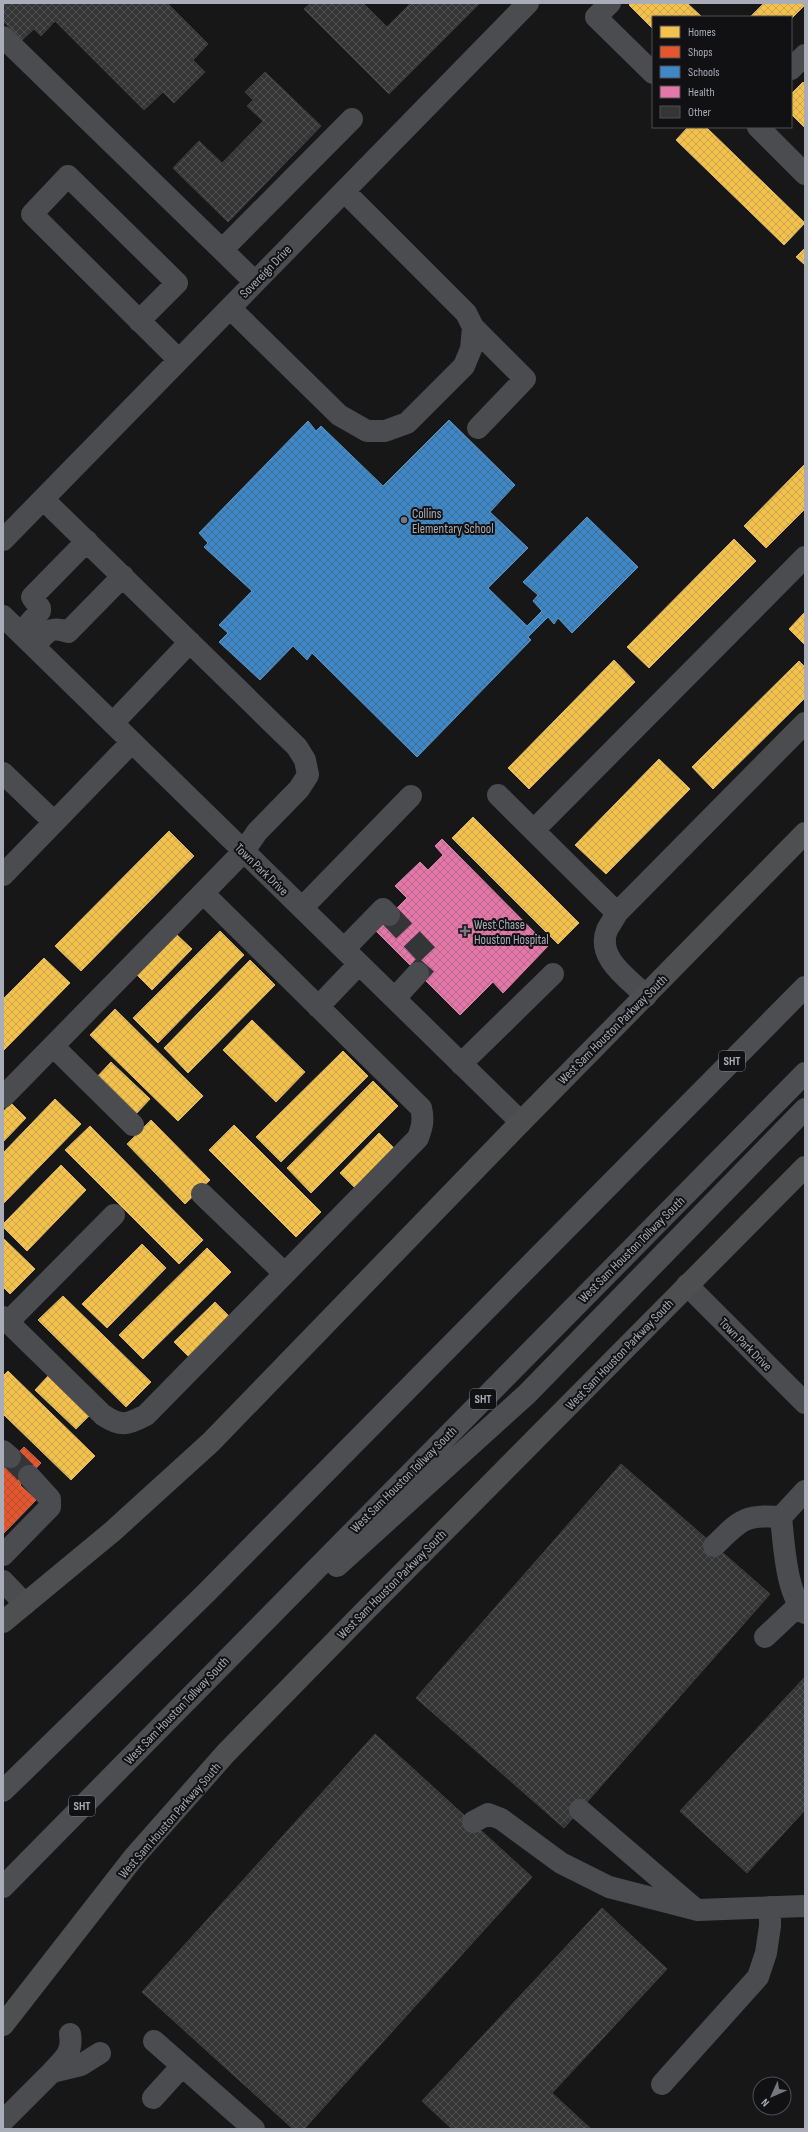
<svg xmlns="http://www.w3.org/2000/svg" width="808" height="2132" viewBox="0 0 808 2132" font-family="'Sofia Sans Condensed',sans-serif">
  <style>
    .homes { fill: url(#homes-cross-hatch); stroke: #dcbb6e }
    .shops { fill: url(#shops-cross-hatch); stroke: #d27157 }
    .schools { fill: url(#schools-cross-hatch); stroke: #5f93c1 }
    .health { fill: url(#health-cross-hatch); stroke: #d287ac }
    .building { fill: url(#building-cross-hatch); stroke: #3f4043 }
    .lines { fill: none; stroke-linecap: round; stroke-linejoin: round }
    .minor-tunnel { stroke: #343537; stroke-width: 22; stroke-dasharray: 22 11; stroke-linecap: butt }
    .minor { stroke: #4b4c4f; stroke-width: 22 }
    .major { stroke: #4d4f51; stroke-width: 22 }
    .highway { stroke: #4d4e51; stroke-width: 22 }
    .poi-dot { fill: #76787f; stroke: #111113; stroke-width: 1.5 }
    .labels { text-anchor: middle; stroke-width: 4; stroke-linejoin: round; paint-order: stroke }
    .shield { fill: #111113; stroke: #7b7e86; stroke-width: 1 }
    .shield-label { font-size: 12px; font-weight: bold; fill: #a9adb7 }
    .street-label { font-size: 13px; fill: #a9adb7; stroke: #111113 }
    .poi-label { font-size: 13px; fill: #a9adb7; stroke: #111113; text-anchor: start }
  </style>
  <defs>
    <pattern id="homes-cross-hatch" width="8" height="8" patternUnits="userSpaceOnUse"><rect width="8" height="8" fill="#f2c14e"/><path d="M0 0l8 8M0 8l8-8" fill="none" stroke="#cca549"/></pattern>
    <pattern id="shops-cross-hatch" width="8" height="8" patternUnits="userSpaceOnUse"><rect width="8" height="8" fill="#e4572e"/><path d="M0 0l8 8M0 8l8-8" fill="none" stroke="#b84e30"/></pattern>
    <pattern id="schools-cross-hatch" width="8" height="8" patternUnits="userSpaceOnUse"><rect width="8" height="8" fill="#3f88c5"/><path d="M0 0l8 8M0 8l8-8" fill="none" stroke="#3b6f9a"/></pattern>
    <pattern id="health-cross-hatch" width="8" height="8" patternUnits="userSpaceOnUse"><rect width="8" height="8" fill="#e377a8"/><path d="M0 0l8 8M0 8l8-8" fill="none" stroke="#b7668c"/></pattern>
    <pattern id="building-cross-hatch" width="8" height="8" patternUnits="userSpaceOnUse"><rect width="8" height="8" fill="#353536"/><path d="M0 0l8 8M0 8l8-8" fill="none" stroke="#4f5051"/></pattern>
  </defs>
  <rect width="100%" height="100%" fill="#171717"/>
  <path class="homes" d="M631,3h56l15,14h-49v12l-24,-24z
    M764,3h41v2l-14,14v-2h-41z
    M803,82l2,2v44l-14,-14v-20z
    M688,127h18l99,96 -21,22 -108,-105z
    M805,248v17l-9,-8z
    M805,464v45l-39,39 -22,-22z
    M734,539l22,22 -107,107 -22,-21z
    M805,612v33l-16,-16z
    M614,660l21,22 -106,107 -21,-21z
    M799,661l6,6v31l-92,91 -21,-22z
    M659,759l31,30 -84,85 -31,-29z
    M473,817l106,106 -21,21 -106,-106z
    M169,831l25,25 -113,115 -26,-25z
    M220,931l24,24 -86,88 -25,-25z
    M176,934l16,15 -40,41 -15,-15z
    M44,958l26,25 -67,68v-52z
    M250,960l25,25 -87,88 -24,-25z
    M115,1009l88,87 -25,25 -88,-86z
    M252,1020l53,52 -29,30 -53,-52z
    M343,1051l25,25 -87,86 -25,-25z
    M111,1062l39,37 -15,16 -39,-37z
    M373,1081l25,25 -87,87 -24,-25z
    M55,1099l26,25 -78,80v-51z
    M11,1103l15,15 -23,24v-30z
    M151,1120l59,60 -25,24 -58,-60z
    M234,1125l87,87 -25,25 -87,-87z
    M90,1126l113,114 -24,24 -114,-114z
    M379,1133l15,15 -39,40 -15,-15z
    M61,1165l25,25 -59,61 -24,-24v-3z
    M3,1238l32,31 -25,25 -7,-7z
    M142,1244l24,24 -59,60 -25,-24z
    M207,1248l24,24 -88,87 -24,-24z
    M63,1296l88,86 -25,25 -88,-87z
    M215,1302l15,15 -41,40 -15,-15z
    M8,1371l87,85 -24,24 -68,-66v-38z
    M50,1374l41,40 -15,15 -41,-39z"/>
  <path class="shops" d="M24,1447l17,16 -21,22 16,15 -32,33 -1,-65z"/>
  <path class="schools" d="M449,420l66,65 -25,27 38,36 -40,40 39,38 15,-15 -9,-10 5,-6 -15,-13 64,-65 51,50 -66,66 -14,-15 -4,6 -6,-7 -20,20 3,3 -114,117 -105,-104 -5,7 -14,-14 -33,34 -41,-38 9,-9 -9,-8 33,-34 -48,-44 4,-4 -9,-10 109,-112 8,10 5,-5 62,60z"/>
  <path class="health" d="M442,839l106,107 -45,47 -10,-11 -33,33 -85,-85 32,-32 -12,-12 25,-24 8,8 15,-15 -8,-9z"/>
  <path class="building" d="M3,3h164l41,41 -15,16 12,12 -31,31 -11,-11 -19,18 -89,-89 -14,15 -7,-7 -12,11 -19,-19z
    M311,3h18l2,2 1,-2h31l24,24 24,-24h69l-91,91 -85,-85z
    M265,72l56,54 -93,96 -55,-54 26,-27 23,22 41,-42 -16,-15 6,-6 -8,-8z
    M621,1464l149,130 -206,234 -148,-130z
    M805,1677v133l-58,63 -67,-62z
    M375,1734l157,143 -228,252h-11l-151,-137z
    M602,1908l65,61 -115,124 39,36h-139l-30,-28z"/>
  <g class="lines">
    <path class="minor-tunnel" d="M389,915l40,42 -2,6 -9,10
      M10,1457l19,19"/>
    <path class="minor" d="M610,3l-14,14 57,56
      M3,37l252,245
      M791,69l14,-14
      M758,127l47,47
      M222,250l130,-131
      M230,308l109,107 28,16h18l22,-8 57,-57 7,-17 2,-22 -7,-14 -122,-122
      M139,321l38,-38 -109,-107 -36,38 147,146
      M473,327l52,52 -47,49
      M43,499l254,248 8,13 3,15 -9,14 -42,43 -13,19 -41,42
      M3,540l525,-537
      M3,616l518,506
      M21,633l19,-22v-3l-8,-11 55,-56
      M34,646c13,-13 15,-21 34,-14l55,-56
      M113,723l77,-81
      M3,773l51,49
      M498,795l119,118
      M534,830l271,-273
      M3,875l129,-133
      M302,908l109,-112
      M344,949l39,-40 6,6
      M646,996c-18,-18 -50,-38 -39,-66 3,-6 7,-11 10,-17l188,-190
      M395,998l23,-25
      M318,1007l41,-43
      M53,1046l80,79
      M461,1064l92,-90
      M3,1097l200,-204 218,215c3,12 1,19 -3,30l-272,277c-19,10 -25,12 -43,0l-100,-98
      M202,1194l82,79
      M687,1285l118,118
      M8,1322l106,-107
      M3,1451l7,6
      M805,1491l-24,26c3,28 5,76 24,96
      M714,1546c26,-25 29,-32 67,-29
      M3,1555l47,-48v-8l-21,-23
      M3,1581l22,23
      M765,1637l33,-31
      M580,1810l113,97
      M473,1822l15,-8 13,5 60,44 48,24 89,23 107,-4
      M70,2034c3,19 -6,25 -18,38l29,-7 19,-12
      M154,2041l100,88
      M662,2084l96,-107 8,-24 4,-27v-19
      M153,2098l29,-32
      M3,2121l49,-49"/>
    <path class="major" d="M3,1622l110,-91 98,-89 310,-320 284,-289
      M3,2025l131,-168 92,-104 137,-140 442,-446"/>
    <path class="highway" d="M337,1566l190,-172 278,-285
      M3,1791l203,-198 599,-606
      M3,1887l802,-814"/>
  </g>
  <g class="poi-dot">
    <circle cx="404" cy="520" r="4"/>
    <path d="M463 925h4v4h4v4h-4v4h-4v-4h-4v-4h4z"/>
  </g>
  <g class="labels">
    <g class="shield">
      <rect x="719" y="1051" width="26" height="20" rx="3"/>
      <rect x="470" y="1389" width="26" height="20" rx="3"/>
      <rect x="69" y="1796" width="26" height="20" rx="3"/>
    </g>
    <g class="shield-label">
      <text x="732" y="1065">SHT</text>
      <text x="483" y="1403">SHT</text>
      <text x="82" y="1810">SHT</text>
    </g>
    <g class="street-label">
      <text transform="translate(265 271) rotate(-46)" y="5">Sovereign Drive</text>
      <text transform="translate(262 869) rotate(44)" y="5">Town Park Drive</text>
      <text transform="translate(612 1029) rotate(-45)" y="5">West Sam Houston Parkway South</text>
      <text transform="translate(631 1249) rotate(-45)" y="5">West Sam Houston Tollway South</text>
      <text transform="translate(746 1344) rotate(45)" y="5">Town Park Drive</text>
      <text transform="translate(619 1354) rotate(-46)" y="5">West Sam Houston Parkway South</text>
      <text transform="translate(403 1479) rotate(-45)" y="5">West Sam Houston Tollway South</text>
      <text transform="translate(391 1584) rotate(-45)" y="5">West Sam Houston Parkway South</text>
      <text transform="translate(176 1710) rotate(-46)" y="5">West Sam Houston Tollway South</text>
      <text transform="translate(169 1820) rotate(-49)" y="5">West Sam Houston Parkway South</text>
    </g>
    <g class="poi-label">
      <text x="412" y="518">Collins<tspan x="412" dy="15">Elementary School</tspan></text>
      <text x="474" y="929">West Chase<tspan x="474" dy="15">Houston Hospital</tspan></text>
    </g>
  </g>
  <rect width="808" height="2132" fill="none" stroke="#a9adb7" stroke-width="8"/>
  <rect x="652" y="16" width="140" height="112" fill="#111113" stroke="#4e4f55"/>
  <rect x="660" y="26" width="20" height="12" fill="#f2c14e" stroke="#4e4f55"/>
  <text x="688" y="36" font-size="12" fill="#a9adb7">Homes</text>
  <rect x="660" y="46" width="20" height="12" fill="#e4572e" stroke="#4e4f55"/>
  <text x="688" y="56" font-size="12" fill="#a9adb7">Shops</text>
  <rect x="660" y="66" width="20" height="12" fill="#3f88c5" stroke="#4e4f55"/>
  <text x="688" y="76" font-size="12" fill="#a9adb7">Schools</text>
  <rect x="660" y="86" width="20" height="12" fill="#e377a8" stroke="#4e4f55"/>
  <text x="688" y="96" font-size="12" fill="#a9adb7">Health</text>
  <rect x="660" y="106" width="20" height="12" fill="#353536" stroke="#4e4f55"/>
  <text x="688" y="116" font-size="12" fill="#a9adb7">Other</text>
  <g transform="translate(772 2096) rotate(225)"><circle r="19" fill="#111113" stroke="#4e4f55"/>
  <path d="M0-3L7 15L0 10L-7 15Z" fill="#76787f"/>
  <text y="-6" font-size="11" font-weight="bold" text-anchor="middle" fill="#a9adb7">N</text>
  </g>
</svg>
